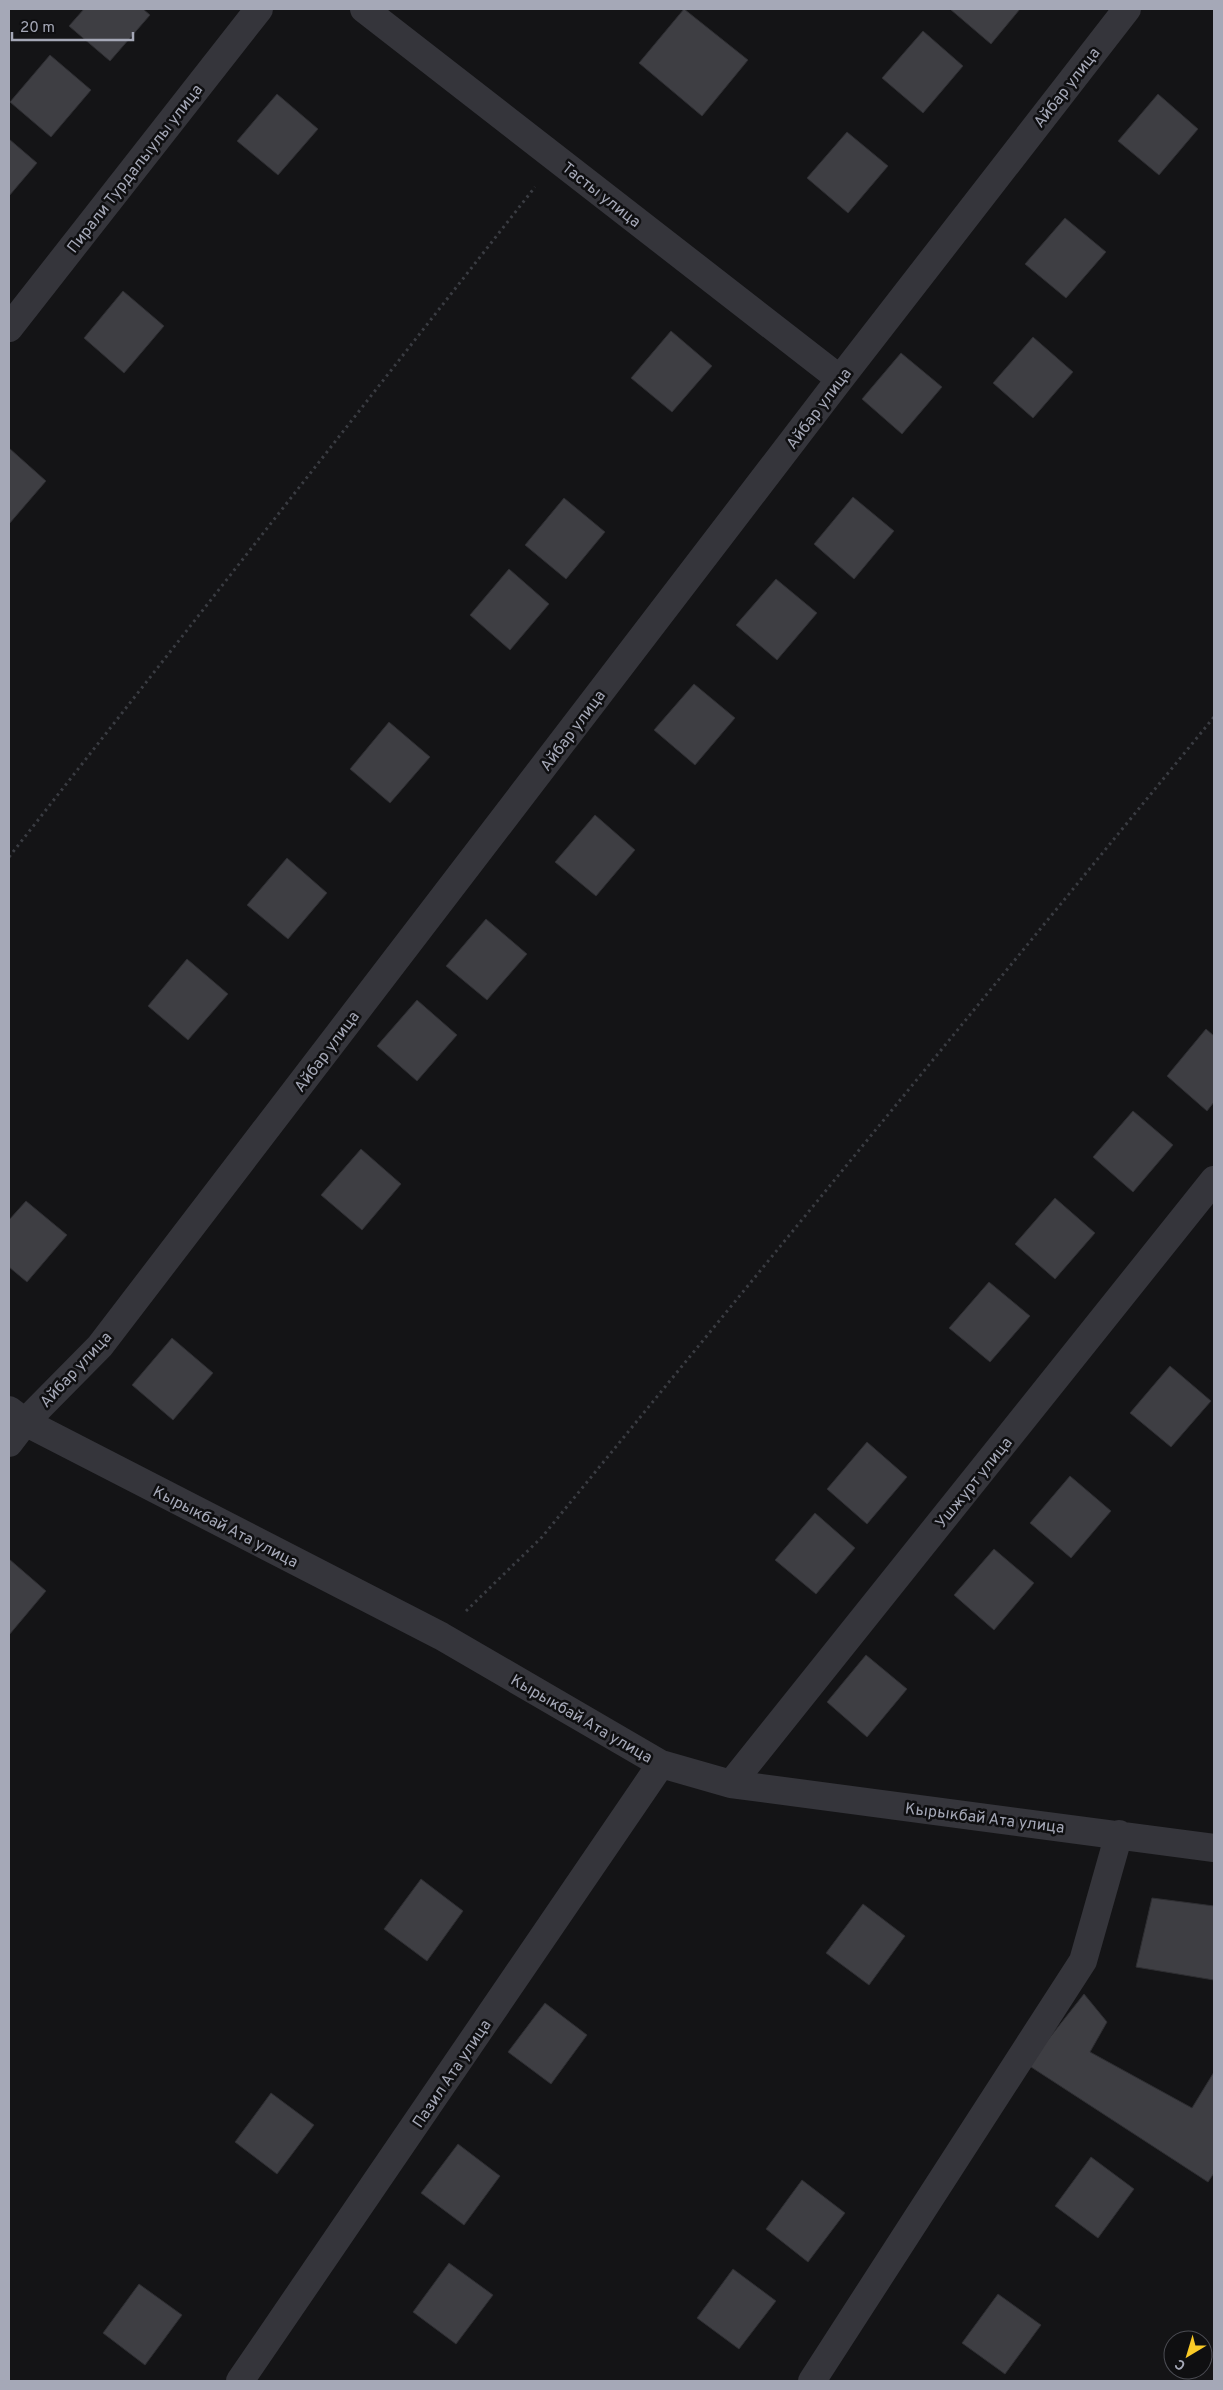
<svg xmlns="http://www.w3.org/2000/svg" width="1223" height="2390" viewBox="0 0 1223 2390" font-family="Overpass,sans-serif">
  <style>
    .building { fill: #3e3e43; stroke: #2e2e32 }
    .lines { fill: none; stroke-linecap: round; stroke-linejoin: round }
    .path { stroke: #3a3c42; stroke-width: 3; stroke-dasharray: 2.5 4; stroke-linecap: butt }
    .street { stroke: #35353b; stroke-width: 28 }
    .labels { text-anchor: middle; stroke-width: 5; stroke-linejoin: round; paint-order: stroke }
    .street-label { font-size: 16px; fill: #a5a8b7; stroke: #0f0f11 }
  </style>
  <rect width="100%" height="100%" fill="#141416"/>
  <path class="building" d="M84,9h59l7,6 -40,46 -41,-35z
    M684,9l64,51 -46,56 -63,-53z
    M950,9h70l-29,35z
    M923,31l40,35 -40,47 -41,-35z
    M50,55l41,35 -40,47 -41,-35z
    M277,94l41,35 -40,46 -41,-34z
    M1158,94l40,35 -39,46 -41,-34z
    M847,132l41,34 -40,47 -41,-35z
    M9,139l28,24 -28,33z
    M1065,218l41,34 -40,46 -41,-34z
    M123,291l41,35 -40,47 -40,-35z
    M671,331l41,35 -40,46 -41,-34z
    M1033,337l40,35 -40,46 -40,-35z
    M901,353l41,34 -40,47 -40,-35z
    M9,448l37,33 -37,43z
    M853,497l41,34 -40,48 -40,-35z
    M564,498l41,34 -39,47 -41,-34z
    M509,569l40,35 -39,46 -40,-35z
    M776,579l41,34 -40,47 -41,-35z
    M694,684l41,34 -40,47 -41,-35z
    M389,722l41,35 -40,46 -40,-34z
    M595,815l40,35 -39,46 -41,-34z
    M287,858l40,35 -39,46 -41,-34z
    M486,919l41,35 -40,46 -41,-34z
    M187,959l41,35 -40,46 -40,-34z
    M417,1000l40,35 -40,46 -40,-35z
    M1206,1029l8,7v66l-7,9 -40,-35z
    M1133,1111l40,34 -40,47 -40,-35z
    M361,1149l40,35 -39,46 -41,-35z
    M1055,1198l40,35 -40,46 -40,-35z
    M26,1201l41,34 -40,47 -18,-15v-47z
    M989,1282l41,34 -40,46 -41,-34z
    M172,1338l41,35 -40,47 -41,-35z
    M1170,1366l41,35 -40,46 -41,-34z
    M867,1442l40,35 -40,47 -40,-35z
    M1070,1476l41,35 -40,47 -41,-35z
    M815,1513l40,35 -39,46 -41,-34z
    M994,1549l40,34 -40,47 -40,-35z
    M9,1559l37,32 -37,44z
    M866,1655l41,34 -40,48 -40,-35z
    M421,1879l42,32 -36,50 -43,-32z
    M1152,1898l62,8v74l-78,-13z
    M863,1904l42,32 -36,49 -43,-32z
    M1084,1994l23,28 -17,30 102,56 22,-36v101l-6,9 -180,-117z
    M545,2003l42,32 -36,49 -43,-32z
    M271,2093l43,32 -37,49 -42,-32z
    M458,2144l42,32 -36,49 -43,-32z
    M1091,2157l43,32 -36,49 -43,-32z
    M802,2180l43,33 -37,49 -42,-33z
    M449,2263l44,32 -37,49 -43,-32z
    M733,2269l43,32 -37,48 -42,-31z
    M139,2284l43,31 -37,50 -42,-32z
    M998,2294l43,31 -36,49 -43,-31z"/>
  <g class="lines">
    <path class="path" d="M9,857l526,-670
      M466,1611l76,-74 672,-820"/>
    <path class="street" d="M364,9l476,370
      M9,328l250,-319
      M9,1410l16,12 416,214 220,128 70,20 483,64
      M9,1443l16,-21 75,-76 740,-967 287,-370
      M731,1784l483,-604
      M240,2381l421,-617
      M812,2381l271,-420 36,-127"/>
  </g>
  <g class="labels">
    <g class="street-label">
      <text transform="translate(1066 87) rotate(-52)" y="6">Айбар улица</text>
      <text transform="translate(134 168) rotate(-52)" y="6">Пирали Турдалыулы улица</text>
      <text transform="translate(602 194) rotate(38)" y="6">Тасты улица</text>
      <text transform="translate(818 408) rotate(-53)" y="6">Айбар улица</text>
      <text transform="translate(572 730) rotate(-53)" y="6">Айбар улица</text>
      <text transform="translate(326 1051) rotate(-53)" y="6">Айбар улица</text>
      <text transform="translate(75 1369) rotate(-47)" y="6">Айбар улица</text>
      <text transform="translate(973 1482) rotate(-51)" y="6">Ушжурт улица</text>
      <text transform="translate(226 1526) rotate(27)" y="6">Кырыкбай Ата улица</text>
      <text transform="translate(582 1718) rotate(30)" y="6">Кырыкбай Ата улица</text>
      <text transform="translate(985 1817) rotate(7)" y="6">Кырыкбай Ата улица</text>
      <text transform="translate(451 2073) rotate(-56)" y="6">Пазил Ата улица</text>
    </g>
  </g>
  <rect width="1223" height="2390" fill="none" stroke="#a5a8b7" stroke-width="20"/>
  <g transform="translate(1188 2355) rotate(218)"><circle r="24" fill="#0f0f11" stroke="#4b4c53"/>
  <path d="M0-4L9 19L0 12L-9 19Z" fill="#faca27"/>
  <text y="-8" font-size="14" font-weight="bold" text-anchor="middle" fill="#a5a8b7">С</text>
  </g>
  <path d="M12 32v8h121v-8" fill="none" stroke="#a5a8b7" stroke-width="2.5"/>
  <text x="20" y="32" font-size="15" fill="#a5a8b7" stroke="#0f0f11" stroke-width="4" paint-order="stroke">20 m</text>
</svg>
